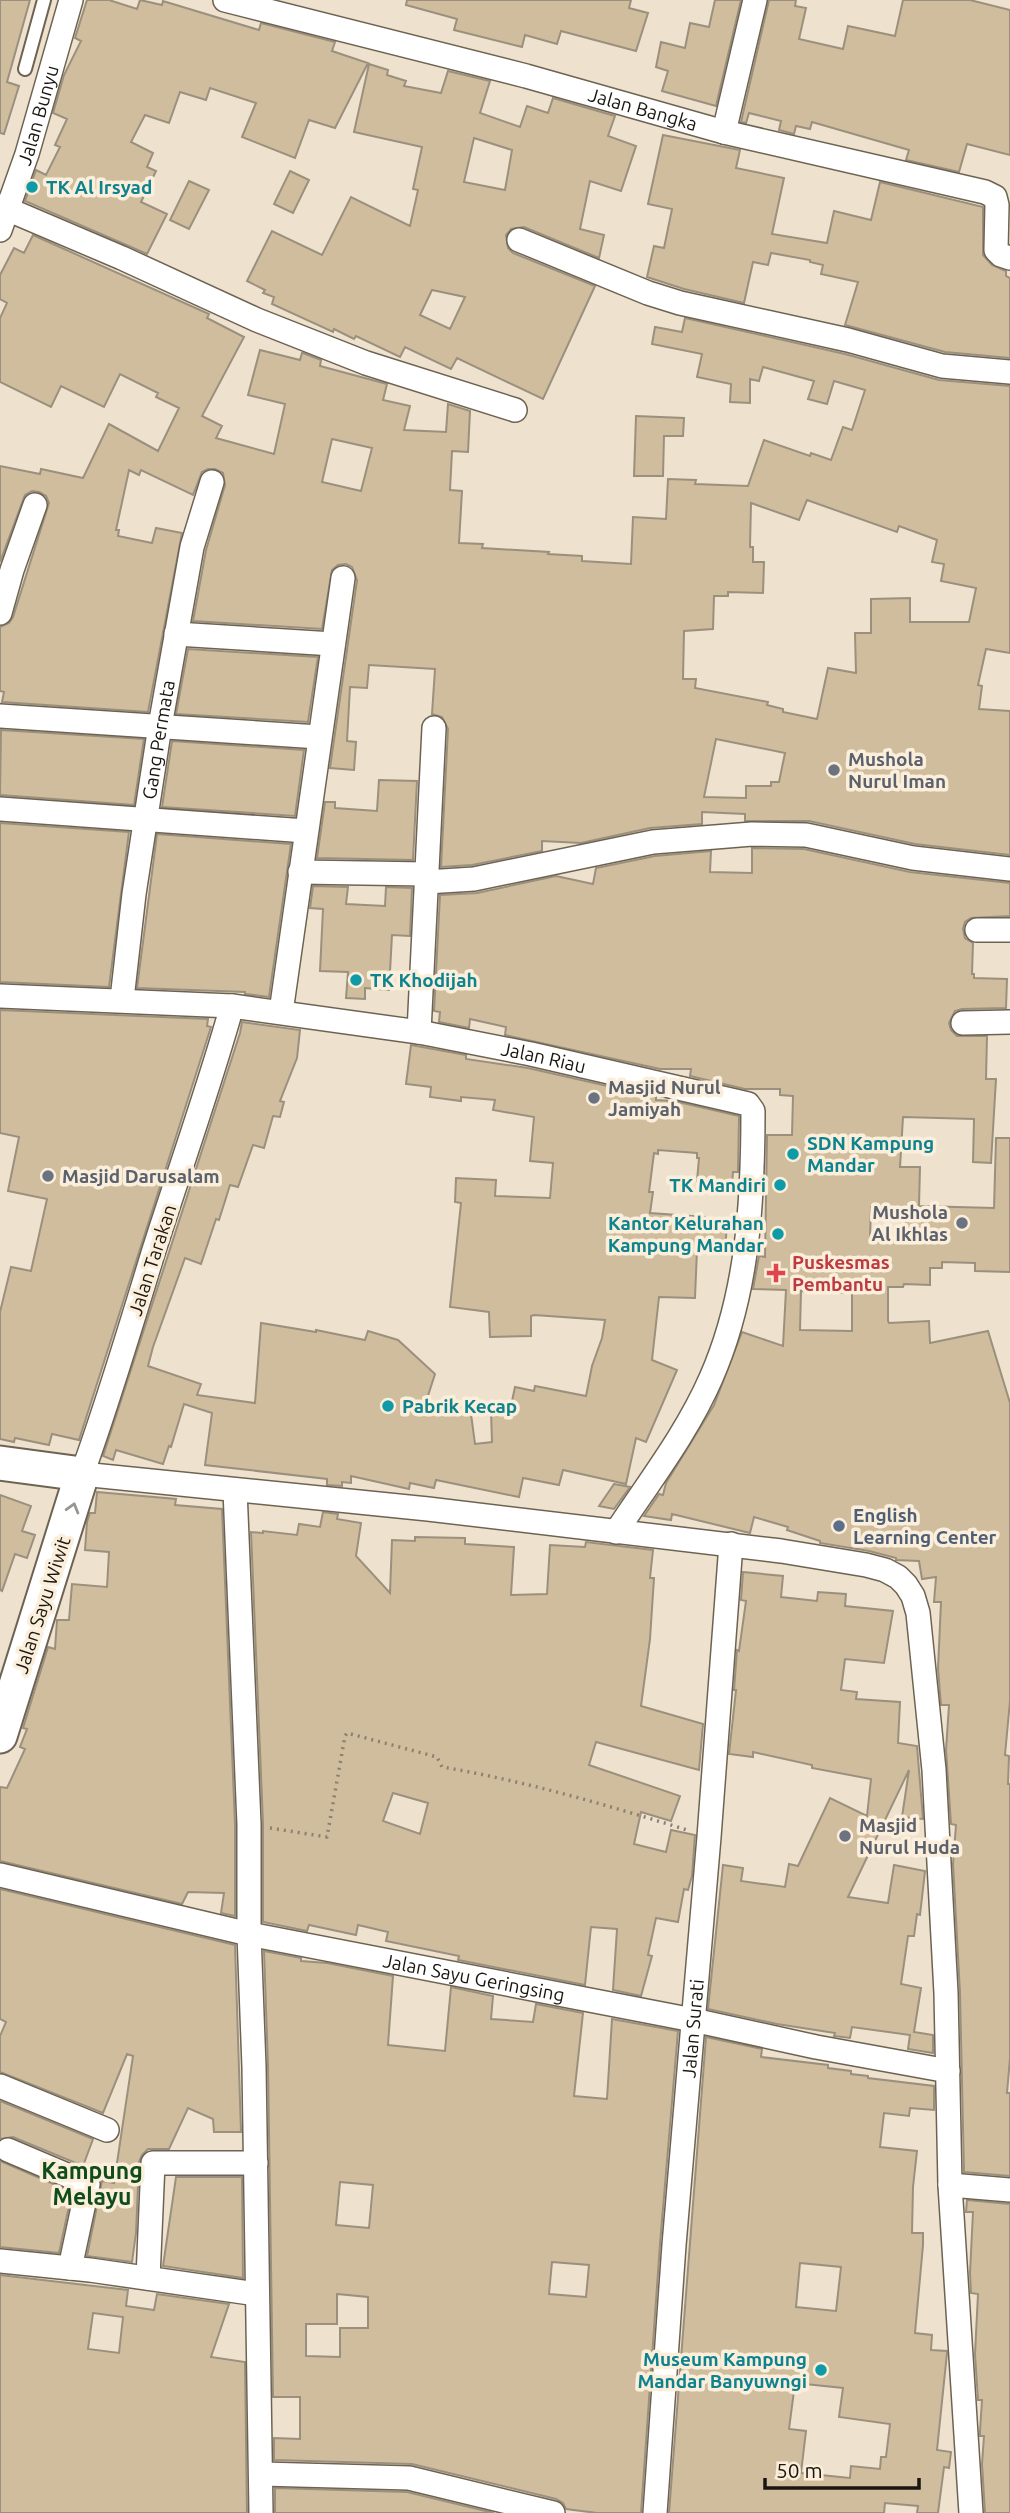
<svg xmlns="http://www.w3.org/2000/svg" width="1010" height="2513" viewBox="0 0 1010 2513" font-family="Ubuntu,sans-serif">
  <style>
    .building { fill: #d0bd9d; stroke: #9b907e; stroke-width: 2; fill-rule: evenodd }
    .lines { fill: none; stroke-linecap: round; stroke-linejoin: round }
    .lane-casing { stroke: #6e6352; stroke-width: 16 }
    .street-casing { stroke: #6e6352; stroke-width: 26 }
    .secondary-casing { stroke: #6e6352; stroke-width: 37 }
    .path { stroke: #8a8173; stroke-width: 3.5; stroke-dasharray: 2 5; stroke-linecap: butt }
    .lane { stroke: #fff; stroke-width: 12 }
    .street { stroke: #fff; stroke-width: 23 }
    .secondary { stroke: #fff; stroke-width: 33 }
    .oneway { stroke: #989693 }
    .culture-dot { fill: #0f9aa8; stroke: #fbefdb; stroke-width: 2.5 }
    .worship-dot { fill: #6b7280; stroke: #fbefdb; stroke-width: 2.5 }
    .health-dot { fill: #e0444e; stroke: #fbefdb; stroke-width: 2.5 }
    .service-dot { fill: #5c6f8a; stroke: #fbefdb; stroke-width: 2.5 }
    .labels { text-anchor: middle; stroke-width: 7; stroke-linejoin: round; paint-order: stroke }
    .street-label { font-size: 19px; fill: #1a160f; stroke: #fbefdb }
    .culture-label { font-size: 19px; font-weight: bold; fill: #0d838f; stroke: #fbefdb; text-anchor: start }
    .worship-label { font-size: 19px; font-weight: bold; fill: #5b616d; stroke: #fbefdb; text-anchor: start }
    .health-label { font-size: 19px; font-weight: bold; fill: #be3a42; stroke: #fbefdb; text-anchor: start }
    .service-label { font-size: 19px; font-weight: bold; fill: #4e5e75; stroke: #fbefdb; text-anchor: start }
    .quarter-label { font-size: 23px; font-weight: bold; fill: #0f4c1a; stroke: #fbefdb }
  </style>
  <rect width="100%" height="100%" fill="#eee2ce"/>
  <path class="building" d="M0,0h30l-23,82 12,4 -15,48 -4,-1z
    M87,0h22l28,9 3,-9 22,5 1,-4 96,29 2,-7 74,19 -3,9 36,12 -33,65 -26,-8 -14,38 -53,-21 14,-34 -46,-15 -4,12 -26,-8 -11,31 -24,-8 -14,27 22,11 -6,14 9,4 -15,31 26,12 -20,40 -122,-53 11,-31 10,5 14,-28 -5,-2 12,-26 -14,-6 11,-38 17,-34 -6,-3z
    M407,0h224l-2,8 19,5 -12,38 -75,-20 -4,13 -32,-9 -3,12 -68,-17 3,-11 -51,-14z
    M715,0h26l-25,106 -54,-15 6,-20 -12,-4 5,-25 24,6 5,-25 19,4z
    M769,0h27l-1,6 11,2 -7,31 44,10 5,-23 47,10 8,-36h67l40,10v145l-43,-11 -8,28 -53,-12 3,-10 -97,-28 -2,7 -14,-3 -2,8 -15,-4 2,-9 -32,-8 -3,10 -5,-1z
    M369,64l19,6 -1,5 19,6 -2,5 37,7 7,-22 42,10 -10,32 40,14 7,-21 21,7 5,-15 62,18 -7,20 28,10 -15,45 -31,-10 -10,48 24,6 -5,23 -75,-31 -13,2 -5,6 2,13 5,5 82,33 -52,113 -86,-41 -6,11 -46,-22 -5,10 -44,-21 -2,3 -20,-10 -1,3 -61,-28 2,-7 -11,-4 2,-3 -18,-9 25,-50 50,24 29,-58 59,29 8,-36 -5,-1 9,-42 -68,-15zM474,138l38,12 -7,40 -41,-8zM432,290l33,7 -15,32 -30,-14z
    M663,135l77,15 -4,18 48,10 -12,56 55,9 7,-32 37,9 9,-38 103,25v48l9,10 14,6v5l4,2v80l-65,-6 -100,-27 13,-43 -37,-8 2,-9 -13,-3v-2l-39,-7 -3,12 -15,-3 -9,41 -60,-14 -37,-12 7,-31 10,2 8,-39 -24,-5z
    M290,171l19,9 -16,33 -19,-9z
    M189,181l20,9 -20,39 -19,-9z
    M33,235l176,79 -2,4 37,19 -42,79 20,10 -6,12 58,16 11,-50 -37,-9 12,-45 40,10 2,-7h1l18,7 -1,6 67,18 -4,16 27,6 -6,24 42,2 2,-28 22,7 -2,41 -16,-1 -2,39 12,1 -3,52 24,1 -1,4 67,4 -1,2 34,2v5l49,3 2,-47 33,2 2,-40 28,1 -1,4 53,2 16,-46 46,16 1,-3 20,7 12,-33 9,3 13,-40 -31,-9 -7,23 -19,-5 6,-18 -51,-14 -4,14 -9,-2v24l-20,-1 1,-18 -34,-7 5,-23 -50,-10 3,-17 27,5 3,-14 160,36 94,26 71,6v267l-24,-4 -8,36 4,1 -3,23 31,2v144l-95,-11 -106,-23h-64v-7l-43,-2v12l-52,4 -69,15 -39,-2v10l-70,14 -31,2 7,-138 -6,-12 -10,-3 3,-45 -66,-4 -2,23 -17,-1 -3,54 9,1 -2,28 -24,-2 27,-188 -5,-13 -6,-3 -8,1 -6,5 -10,59 -129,-8 13,-71 19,-65 -2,-12 -8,-4h-7l-6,3 -9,23 -52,-25 -2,5 -10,-5 -13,60h3l-1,6 34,7 4,-15 26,5 -34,179 -146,-10 2,-10 -4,-1v-64l9,-4 4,-6 36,-114 -3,-7 -7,-4 -7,-1 -7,4 -25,67v-96l40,8 1,-5 42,9 26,-54 49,27 21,-43 -23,-11 2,-4 -38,-19 -16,33 -43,-21 -10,21 -51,-25v-64l7,-15 -7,-4v-24l14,-27 10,5zM332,439l40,9 -11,43 -39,-9zM807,500l90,32 2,-6 38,14 -5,22 12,2 -3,17 35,7 -7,34h-59v-24l-39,1v34h-16l1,40 -28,-5 -11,51 -34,-7v-3l-16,-4 1,-3 -73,-14 1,-9h-13l1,-48 29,-2 1,-33h14v-4l35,1 1,-31h-11v-15h-3l1,-44 48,17zM716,739l69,14 -6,29h-8v4h-25v12l-42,-1z
    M636,416l48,2 -1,18h-19l-1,40h-29z
    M188,649l130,8 -10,65 -132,-8z
    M1,730l143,9 -10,66 -134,-10z
    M172,741l132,9 -9,66 -133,-9z
    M379,780l38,1 -4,79 -96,-2 8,-56h10v6l42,3z
    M0,823l129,9 -20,155 -109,-5z
    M157,834l134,10 -22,153 -24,-3v-2l-108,-4z
    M752,848l52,1 106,23 100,11v33l-39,2 -6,4 -2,7 2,9 8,5 -1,31h2v4l33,1 -1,29 -44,1 -7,2 -6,12 2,7 6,6h30l-1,43h10l-5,84 -18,-1 1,-43 -71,-2 -3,50h20l-1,39 75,2 2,-70h14v134l-35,-1v-8l-33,-1v6h-12v17l-26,-1 -1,3h-15v34l1,2 40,-2 1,22 58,-12 22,72v298l-5,54 4,1 -1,28h2v274l-3,35h3v83l-46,-4 -4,-179 -7,-129 3,-39 -5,-1 -5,-74 3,-45h-8l-3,-36 3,-67h-7l2,-25 -14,2 -3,-18 -23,-1v-2l-27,-7 -49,-8v-2l-33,-11 1,-3 -34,-10 -4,16 -78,-19 -1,6 -27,-4 15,-22 4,1 3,-12 48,-78 28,-73 41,14 3,-56 -33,-1 6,-33 6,1 2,-122h25l1,-39 -13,-1v-6h-35l-55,-13 1,-7h-31l-155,-34 1,-8 -36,-8 -1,9 -30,-6 1,-10 -6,-1 6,-116 37,-2 79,-17 37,8 3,-16 59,-12 56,-5 -1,21 42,1zM871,1207l35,1 -1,33 -35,-2zM801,1291l51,2v38l-52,-1z
    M313,886l35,1 -2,17 39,2 1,-19 26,1 -2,48 -18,-1 -3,55 -24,-2v11l-19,-1 2,-26 -28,-1 3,-62 -13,-1z
    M0,1010l208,9 -1,7 4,1 -132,413 -27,-6 -3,11 -34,-7 -1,4 -14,-3v-127l11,-45 20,4 16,-72 -39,-8 11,-54 -19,-4z
    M242,1022l58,8 -3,28 -17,43 4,1 -4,15 -7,-1 -9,32 -11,-3 -15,42 -8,-2 -11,35 -3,-1 -15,45 -16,-6 -32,89 -5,19 53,18 -4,11 58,8 6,-80 55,9v-2l49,10 3,-9 30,9 37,34 -10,31 46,9 4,30 17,-2 -1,-31 18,4 6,-28 19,4 1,-5 51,10 6,-30 10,-28 3,-18 -71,-5 -3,1v20l-41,1 -1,-25 -39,-5 11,-104 -6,-1 1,-24 40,2 -1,16 55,2 3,-35 -23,-2 4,-44 -41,-7 2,-10 -34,-3v4l-31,-4 1,-10 -25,-3 5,-39 55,10v4l62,9 128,29v3l18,1 65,15 -1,56h-5l-1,12 -35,-3 2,-23h-2v-5l-39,-3v4l-4,-1 -5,39h4l-3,21 55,4v4l22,2 -2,30 -28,-3 -2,48 -36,-1 -7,63 25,10 -31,72 -10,-4 -10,46 -63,-14 -4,15 -36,-7 -4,19 -83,-17 -2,8 -24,-5 -1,6 -58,-13v7l-9,-1v4l-15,-1v-6l-122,-14 7,-52 -28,-9 -13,43 -2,-1 -6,18 -47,-14 -3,10 -10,-4 137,-423z
    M614,1484l16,3 -16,22 -15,-3z
    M97,1492l79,7 -1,6 47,4 13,315v92l-14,-3 3,-20 -36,-1 -6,12 -182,-43v-74l7,1 18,-39 -5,-2 7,-18 -4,-1 25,-81 7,2 2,-29h12l3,-36 35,3 2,-35 -24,-2 2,-28 3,-9h5z
    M0,1495l31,11 -9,25 13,4 -8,23 -12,-4 -13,37 -2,-1z
    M323,1512l15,2 -1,5 24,4 -5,33 34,37 2,-53 23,1v-4l50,1v6l49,3 -3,48 36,-1 3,-49 35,2 1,-5 67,8 -3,28h4l-4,61 -9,67 62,18 -4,46 -103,-28 -7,23 91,31 -9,25 -30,-9 -7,32 32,8 5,-22 24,5 -3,41 -4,14 -4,-1 -6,33 -22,-4 -8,37 4,1 -11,40 -28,-6 4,-61 -26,-2 -6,58 -127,-25 1,-4 -73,-15 2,-9 -30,-7 -2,10 -47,-10 -2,6 -44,-9v-98l-12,-292 12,1v-2l34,4 2,-11 21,3zM393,1793l35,10 -8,31 -37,-13z
    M743,1572l40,4 -2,21 36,4 1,-9 28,2 -1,12 48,5 -9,52 -39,-4 -4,31 16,2 -1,7 44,3 -2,41 19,3 6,73 -21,-2 7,-47 -61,127 40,6 6,-38 31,6 -5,44 -3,-1 -3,22h-6l-7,48 20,4 -7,44 19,3v18l-25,-4 2,-14 -58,-8 -2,11 -16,-2 1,-3 -58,-9 -69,-15 15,-144 20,3 -2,13 44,6 4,-23 9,2 32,-68 37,18 4,-37 -59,-11v-3l-59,-13v5l-24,-3 7,-64h-2l3,-40 2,1 7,-50 -5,-1z
    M0,1889l235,56 6,187h-27l-1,-13 -25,-11 -19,41h-21l-6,6 -3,7 -3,71 -4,29 -45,-6 15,-75 12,2 19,-127 -6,-2 -24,59 -103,-41v-36l6,-14 -6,-3z
    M264,1951l37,7v3l26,2 66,13 -5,69 57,6 6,-64 42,9 -2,23 42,3 3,-18 47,9 -9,83 33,3 5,-80 66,12 -18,213 -19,269h-44l-31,-4 -3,-6 -7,-4 -144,-35 -138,-4v-22l26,1v-42h-27l-5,-331zM340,2182l33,3 -4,43 -33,-3zM552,2262l37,3 -3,32 -37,-3zM337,2294l31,3v31h-28v29l-34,-1v-32h31z
    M706,2037l56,12 -1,8 67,8v3l23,3v3l17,2v2l66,8v24l-24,-2 -1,8 -25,-3 -4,34 37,4 -4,36 -1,46h11v12l-8,88 17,2 -1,15 16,1v2l-10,97 14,2 -2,16 -5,-1 -6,46h-21l1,-7 -33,-3 -1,10h-215zM800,2263l41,4 -5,44 -40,-4zM795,2383l48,5 -4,29 51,7 -4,33h-5l-1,12 -29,-3 -1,12 -49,-5 5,-42 -17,-2z
    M0,2101l93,38 -10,27 -70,-29 -13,2z
    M0,2161l72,31 -13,61 -59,-6z
    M176,2177h66l1,101 -80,-12z
    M967,2200l43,4v309h-25l-3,-49 2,-28h-4v-5l2,-31h-4l-3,-46 3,-60 -7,-1 -1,-20 3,-61h-7z
    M0,2275l128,15 -2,16 28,4 3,-16 72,10 -18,53 34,5 2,151h-247zM93,2313l30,4 -4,36 -31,-4z
    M275,2488l132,4 87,21h-219z"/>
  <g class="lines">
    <g class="lane-casing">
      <path id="lane" d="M25,69l19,-69"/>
    </g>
    <g class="street-casing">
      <g id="street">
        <path id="s1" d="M225,0l301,76 198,56 261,60 10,5 2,8 -1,45 5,5 9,3"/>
        <path d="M724,132l31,-132"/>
        <path d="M0,206l122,52 135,62 109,43 149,47"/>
        <path id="s2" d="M0,230l27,-76 44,-154"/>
        <path d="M519,240l129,53 32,10 168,37 94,26 68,6"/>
        <path d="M0,613l12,-43 23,-65"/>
        <path d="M176,634l157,10"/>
        <path d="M0,716l319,21"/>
        <path d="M0,809l306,22"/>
        <path d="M300,872l126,2"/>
        <path d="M426,882l48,-3 179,-37 99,-8 54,1 107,23 97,11"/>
        <path d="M977,930h33"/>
        <path id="s3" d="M0,996l232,10 187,26 112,22 217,50 5,7c0,91 -5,183 -42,267 -24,55 -62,104 -95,154"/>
        <path id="s4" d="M122,999l12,-105 26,-168 32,-179 20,-65"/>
        <path d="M232,1006c-23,82 -52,162 -78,244 -23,75 -45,150 -72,224l346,35 353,42 85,14 19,5 13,7 8,8 7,11 5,17 16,157 12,223 4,192 21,328"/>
        <path d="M281,1012l62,-434"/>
        <path d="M963,1023l47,-1"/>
        <path d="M419,1032l15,-304"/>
        <path d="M235,1490l14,334v110l5,133 7,446"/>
        <path id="s5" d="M0,1875l249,59 444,86 123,27 132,24"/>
        <path d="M0,2086l107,44"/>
        <path d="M8,2150l80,34 -18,84"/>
        <path d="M950,2185l60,5"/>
        <path d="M0,2261l90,9 167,24"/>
        <path d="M148,2278l5,-115h103"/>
        <path d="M262,2474l147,4 144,35"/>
        <path id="s6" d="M655,2513l19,-268 35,-408 22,-293"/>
      </g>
    </g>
    <g class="secondary-casing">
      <path id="secondary" d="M0,1463l82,11 -82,262"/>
    </g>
    <path class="path" d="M270,1828l57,9 18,-101 2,-3 90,24 5,10c83,14 165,38 245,63"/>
    <use href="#lane" class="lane"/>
    <use href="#street" class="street"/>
    <use href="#secondary" class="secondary"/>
  </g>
  <defs><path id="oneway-chevron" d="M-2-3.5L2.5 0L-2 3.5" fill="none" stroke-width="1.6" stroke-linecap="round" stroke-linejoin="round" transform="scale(1.75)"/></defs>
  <use class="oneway" href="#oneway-chevron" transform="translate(73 1508) rotate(-74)"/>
  <g class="culture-dot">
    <circle cx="32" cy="187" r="7"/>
    <circle cx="356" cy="980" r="7"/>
    <circle cx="793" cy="1154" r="7"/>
    <circle cx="780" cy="1185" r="7"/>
    <circle cx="778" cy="1234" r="7"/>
    <circle cx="388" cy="1406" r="7"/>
    <circle cx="821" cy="2370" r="7"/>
  </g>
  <g class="worship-dot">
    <circle cx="834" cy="770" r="7"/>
    <circle cx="594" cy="1098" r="7"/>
    <circle cx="48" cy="1176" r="7"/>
    <circle cx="962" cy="1223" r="7"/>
    <circle cx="845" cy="1836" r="7"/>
  </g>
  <path class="health-dot" d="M772.5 1262.5h7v7h7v7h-7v7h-7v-7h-7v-7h7z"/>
  <circle class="service-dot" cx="839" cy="1526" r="7"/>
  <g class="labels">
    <g class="street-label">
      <text dy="7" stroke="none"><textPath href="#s1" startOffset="432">Jalan Bangka</textPath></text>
      <text dy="7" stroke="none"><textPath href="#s2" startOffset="121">Jalan Bunyu</textPath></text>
      <text dy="7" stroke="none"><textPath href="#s4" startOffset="262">Gang Permata</textPath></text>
      <text dy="7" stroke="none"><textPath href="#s3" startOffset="548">Jalan Riau</textPath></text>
      <text transform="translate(152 1260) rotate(-72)" y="7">Jalan Tarakan</text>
      <text transform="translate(42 1605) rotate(-72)" y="7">Jalan Sayu Wiwit</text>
      <text dy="7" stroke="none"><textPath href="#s5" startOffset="485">Jalan Sayu Geringsing</textPath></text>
      <text dy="7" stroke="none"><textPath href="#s6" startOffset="486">Jalan Surati</textPath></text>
    </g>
    <g class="culture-label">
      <text x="46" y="194">TK Al Irsyad</text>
      <text x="370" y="987">TK Khodijah</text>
      <text x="807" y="1150">SDN Kampung<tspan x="807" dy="22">Mandar</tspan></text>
      <text x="766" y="1192" text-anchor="end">TK Mandiri</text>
      <text x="764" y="1230" text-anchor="end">Kantor Kelurahan<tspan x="764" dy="22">Kampung Mandar</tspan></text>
      <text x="402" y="1413">Pabrik Kecap</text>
      <text x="807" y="2366" text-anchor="end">Museum Kampung<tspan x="807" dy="22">Mandar Banyuwngi</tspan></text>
    </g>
    <g class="worship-label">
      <text x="848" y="766">Mushola<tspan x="848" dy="22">Nurul Iman</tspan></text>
      <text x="608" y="1094">Masjid Nurul<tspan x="608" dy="22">Jamiyah</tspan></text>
      <text x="62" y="1183">Masjid Darusalam</text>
      <text x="948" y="1219" text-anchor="end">Mushola<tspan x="948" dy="22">Al Ikhlas</tspan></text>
      <text x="859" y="1832">Masjid<tspan x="859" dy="22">Nurul Huda</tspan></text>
    </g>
    <g class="health-label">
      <text x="792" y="1269">Puskesmas<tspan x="792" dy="22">Pembantu</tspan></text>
    </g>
    <g class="service-label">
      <text x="853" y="1522">English<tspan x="853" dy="22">Learning Center</tspan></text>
    </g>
    <g class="quarter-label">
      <text x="92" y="2179">Kampung<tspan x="92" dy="26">Melayu</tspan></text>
    </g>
  </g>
  <path d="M765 2478v10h154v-10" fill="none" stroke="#1a160f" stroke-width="3.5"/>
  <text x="776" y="2478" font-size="21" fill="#1a160f" stroke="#fbefdb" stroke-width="5" paint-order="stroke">50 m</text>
</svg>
